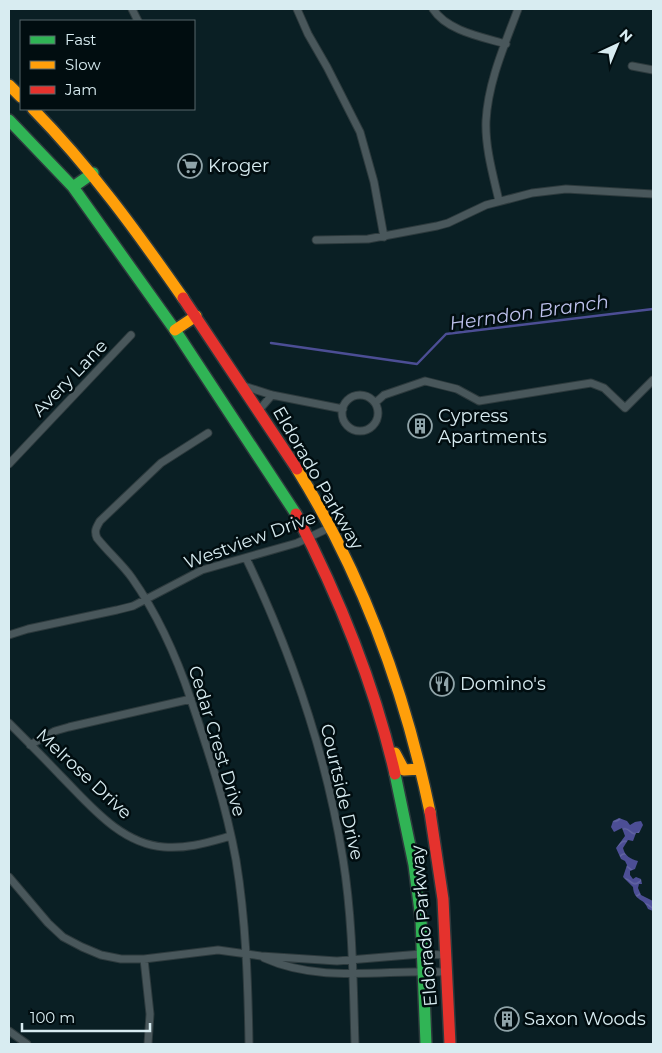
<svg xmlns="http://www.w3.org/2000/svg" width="662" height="1053" viewBox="0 0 662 1053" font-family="Montserrat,sans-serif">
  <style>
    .water { fill: url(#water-waves) }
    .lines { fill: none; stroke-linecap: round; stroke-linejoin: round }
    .stream { stroke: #4c4e95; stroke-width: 2.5 }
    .street-casing { stroke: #2d3a3d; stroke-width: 9 }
    .fast-casing { stroke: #2d3a3d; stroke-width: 14 }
    .slow-casing { stroke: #2d3a3d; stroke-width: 14 }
    .jam-casing { stroke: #2d3a3d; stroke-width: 14 }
    .street { stroke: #49575b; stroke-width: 7 }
    .fast { stroke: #30b455; stroke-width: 11 }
    .slow { stroke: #ff9f0a; stroke-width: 11 }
    .jam { stroke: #e5322d; stroke-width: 11 }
    .labels { text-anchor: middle; stroke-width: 5; stroke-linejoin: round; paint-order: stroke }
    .poi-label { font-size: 18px; fill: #d8ecf1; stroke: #010d10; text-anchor: start }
    .street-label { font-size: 18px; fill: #d8ecf1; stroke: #010d10 }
    .water-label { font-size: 19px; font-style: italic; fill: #bdc1ec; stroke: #010d10 }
  </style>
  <defs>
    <pattern id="water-waves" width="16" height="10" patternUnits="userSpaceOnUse" patternTransform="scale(1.25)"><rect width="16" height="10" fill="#4c4e95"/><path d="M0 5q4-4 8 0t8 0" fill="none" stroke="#6568a4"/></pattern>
  </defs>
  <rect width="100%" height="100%" fill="#0a1f24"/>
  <path class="water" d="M619,818l8,3 3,4 5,-3 6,-1 2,4 -4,8h-3l-3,8 -5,-1 -5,8c2,8 7,11 15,13l-3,8 -5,2v4l3,4 3,-2 5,2 1,5h-3l-1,4 3,7 12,6v10l-5,-2c-4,-12 -14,-7 -15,-22l-10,-10 4,-12 -2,-4 -4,-2 -5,-11 9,-12 -3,-8 -8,4 -3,-5 2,-6z"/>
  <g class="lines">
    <path class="stream" d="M271,343l146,21 29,-30 207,-25"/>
    <g class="street-casing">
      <path id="street" d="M132,9l6,12
        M297,9l11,25 19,33 33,65 14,50 10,55
        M433,9c14,22 49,28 73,35
        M632,66l21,4
        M499,201c-6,-26 -14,-54 -13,-80 2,-39 19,-77 32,-112
        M316,240l52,-1 69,-13 11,-3 38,-18 46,-12 34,-4 87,5
        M244,386l28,9 71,14
        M342 413a18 18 0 1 1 36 0a18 18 0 1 1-36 0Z
        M375,403l9,-8 41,-14 32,8 22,12 112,-18 13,5 21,20 28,-28
        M259,410l13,-15
        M208,433l-47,30 -61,58c-4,7 -6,10 -3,17 11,14 25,26 35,40 26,37 45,80 59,122 18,53 35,105 45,160 10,61 12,123 13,184
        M9,464l122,-129
        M246,558c46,96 80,196 97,301 10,62 10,124 12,185
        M9,635l19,-6 89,-19 16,-4 69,-36 95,-27 34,-16
        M9,723c17,17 34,34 51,52 28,28 60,69 104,72 24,2 45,-5 67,-11
        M30,745l25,-14 14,-4 122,-28
        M9,877l39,46 15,14 19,10 19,8 20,4h23l74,-9 43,6 76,5 84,-7 25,1
        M264,958c58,26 121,11 183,14
        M144,959l6,55 -2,30
        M9,1031l18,13"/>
    </g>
    <g class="fast-casing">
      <path id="fast" d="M9,120l64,67 102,143 121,184
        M73,187l20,-14
        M395,774l19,91 7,54 5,125"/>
    </g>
    <g class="slow-casing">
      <path id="slow" d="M9,85l12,12
        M33,109c57,58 104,123 150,189
        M175,330l21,-14
        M297,469c65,105 108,223 133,343
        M395,753l9,17 16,-1"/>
    </g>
    <g class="jam-casing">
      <path id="jam" d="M183,298l114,171
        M296,514c43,83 78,169 99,260
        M430,812l13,87 7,145"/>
    </g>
    <use href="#street" class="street"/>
    <use href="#fast" class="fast"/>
    <use href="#slow" class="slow"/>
    <use href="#jam" class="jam"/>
  </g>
  <defs>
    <g id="supermarket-ring" transform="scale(1.25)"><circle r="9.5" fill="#010d10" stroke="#90a4a9" stroke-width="1.5"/><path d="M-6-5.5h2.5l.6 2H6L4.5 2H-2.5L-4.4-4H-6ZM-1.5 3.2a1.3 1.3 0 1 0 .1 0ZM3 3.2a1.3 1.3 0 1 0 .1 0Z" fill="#90a4a9"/></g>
    <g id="building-ring" transform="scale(1.25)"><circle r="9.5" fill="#010d10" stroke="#90a4a9" stroke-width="1.5"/><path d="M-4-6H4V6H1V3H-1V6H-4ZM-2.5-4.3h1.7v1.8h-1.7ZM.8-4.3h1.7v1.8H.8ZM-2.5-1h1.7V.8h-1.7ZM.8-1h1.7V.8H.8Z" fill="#90a4a9"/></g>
    <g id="restaurant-ring" transform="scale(1.25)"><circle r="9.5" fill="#010d10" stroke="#90a4a9" stroke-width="1.5"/><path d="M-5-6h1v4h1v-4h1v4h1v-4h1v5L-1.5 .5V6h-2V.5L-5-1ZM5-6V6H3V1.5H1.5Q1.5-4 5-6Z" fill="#90a4a9"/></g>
  </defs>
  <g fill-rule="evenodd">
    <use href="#supermarket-ring" x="190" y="166"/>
    <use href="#building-ring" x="420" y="426"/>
    <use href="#restaurant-ring" x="442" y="684"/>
    <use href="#building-ring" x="507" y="1019"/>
  </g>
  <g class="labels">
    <g class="poi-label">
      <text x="208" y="172">Kroger</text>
      <text x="438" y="422">Cypress<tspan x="438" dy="21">Apartments</tspan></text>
      <text x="460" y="690">Domino's</text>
      <text x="524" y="1025">Saxon Woods</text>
    </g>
    <g class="street-label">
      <text transform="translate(70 378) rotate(-46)" y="6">Avery Lane</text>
      <text transform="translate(318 478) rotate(60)" y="6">Eldorado Parkway</text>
      <text transform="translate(250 540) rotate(-20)" y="6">Westview Drive</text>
      <text transform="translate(217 741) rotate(73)" y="6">Cedar Crest Drive</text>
      <text transform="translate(84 774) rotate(43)" y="6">Melrose Drive</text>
      <text transform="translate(342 792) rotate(77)" y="6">Courtside Drive</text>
      <text transform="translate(424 926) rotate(-95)" y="6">Eldorado Parkway</text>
    </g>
    <g class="water-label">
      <text transform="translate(529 312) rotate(-8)" y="7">Herndon Branch</text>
    </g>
  </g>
  <rect width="662" height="1053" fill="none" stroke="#d8ecf1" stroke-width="20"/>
  <rect x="20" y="20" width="175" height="90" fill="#010d10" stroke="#57666a"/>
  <rect x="30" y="36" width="25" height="8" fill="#30b455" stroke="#57666a"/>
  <text x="65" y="45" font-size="15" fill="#d8ecf1">Fast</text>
  <rect x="30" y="61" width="25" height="8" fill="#ff9f0a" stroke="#57666a"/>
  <text x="65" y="70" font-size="15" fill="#d8ecf1">Slow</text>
  <rect x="30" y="86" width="25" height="8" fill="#e5322d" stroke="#57666a"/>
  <text x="65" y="95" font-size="15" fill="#d8ecf1">Jam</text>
  <g transform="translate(617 45) rotate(44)" stroke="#010d10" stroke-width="4" paint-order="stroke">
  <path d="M0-4L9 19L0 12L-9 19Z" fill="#d8ecf1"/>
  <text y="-8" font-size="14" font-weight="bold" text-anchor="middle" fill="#d8ecf1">N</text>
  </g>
  <path d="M22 1023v8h128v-8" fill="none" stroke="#d8ecf1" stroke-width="2.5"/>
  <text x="30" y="1023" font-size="15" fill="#d8ecf1" stroke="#010d10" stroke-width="4" paint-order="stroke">100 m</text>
</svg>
